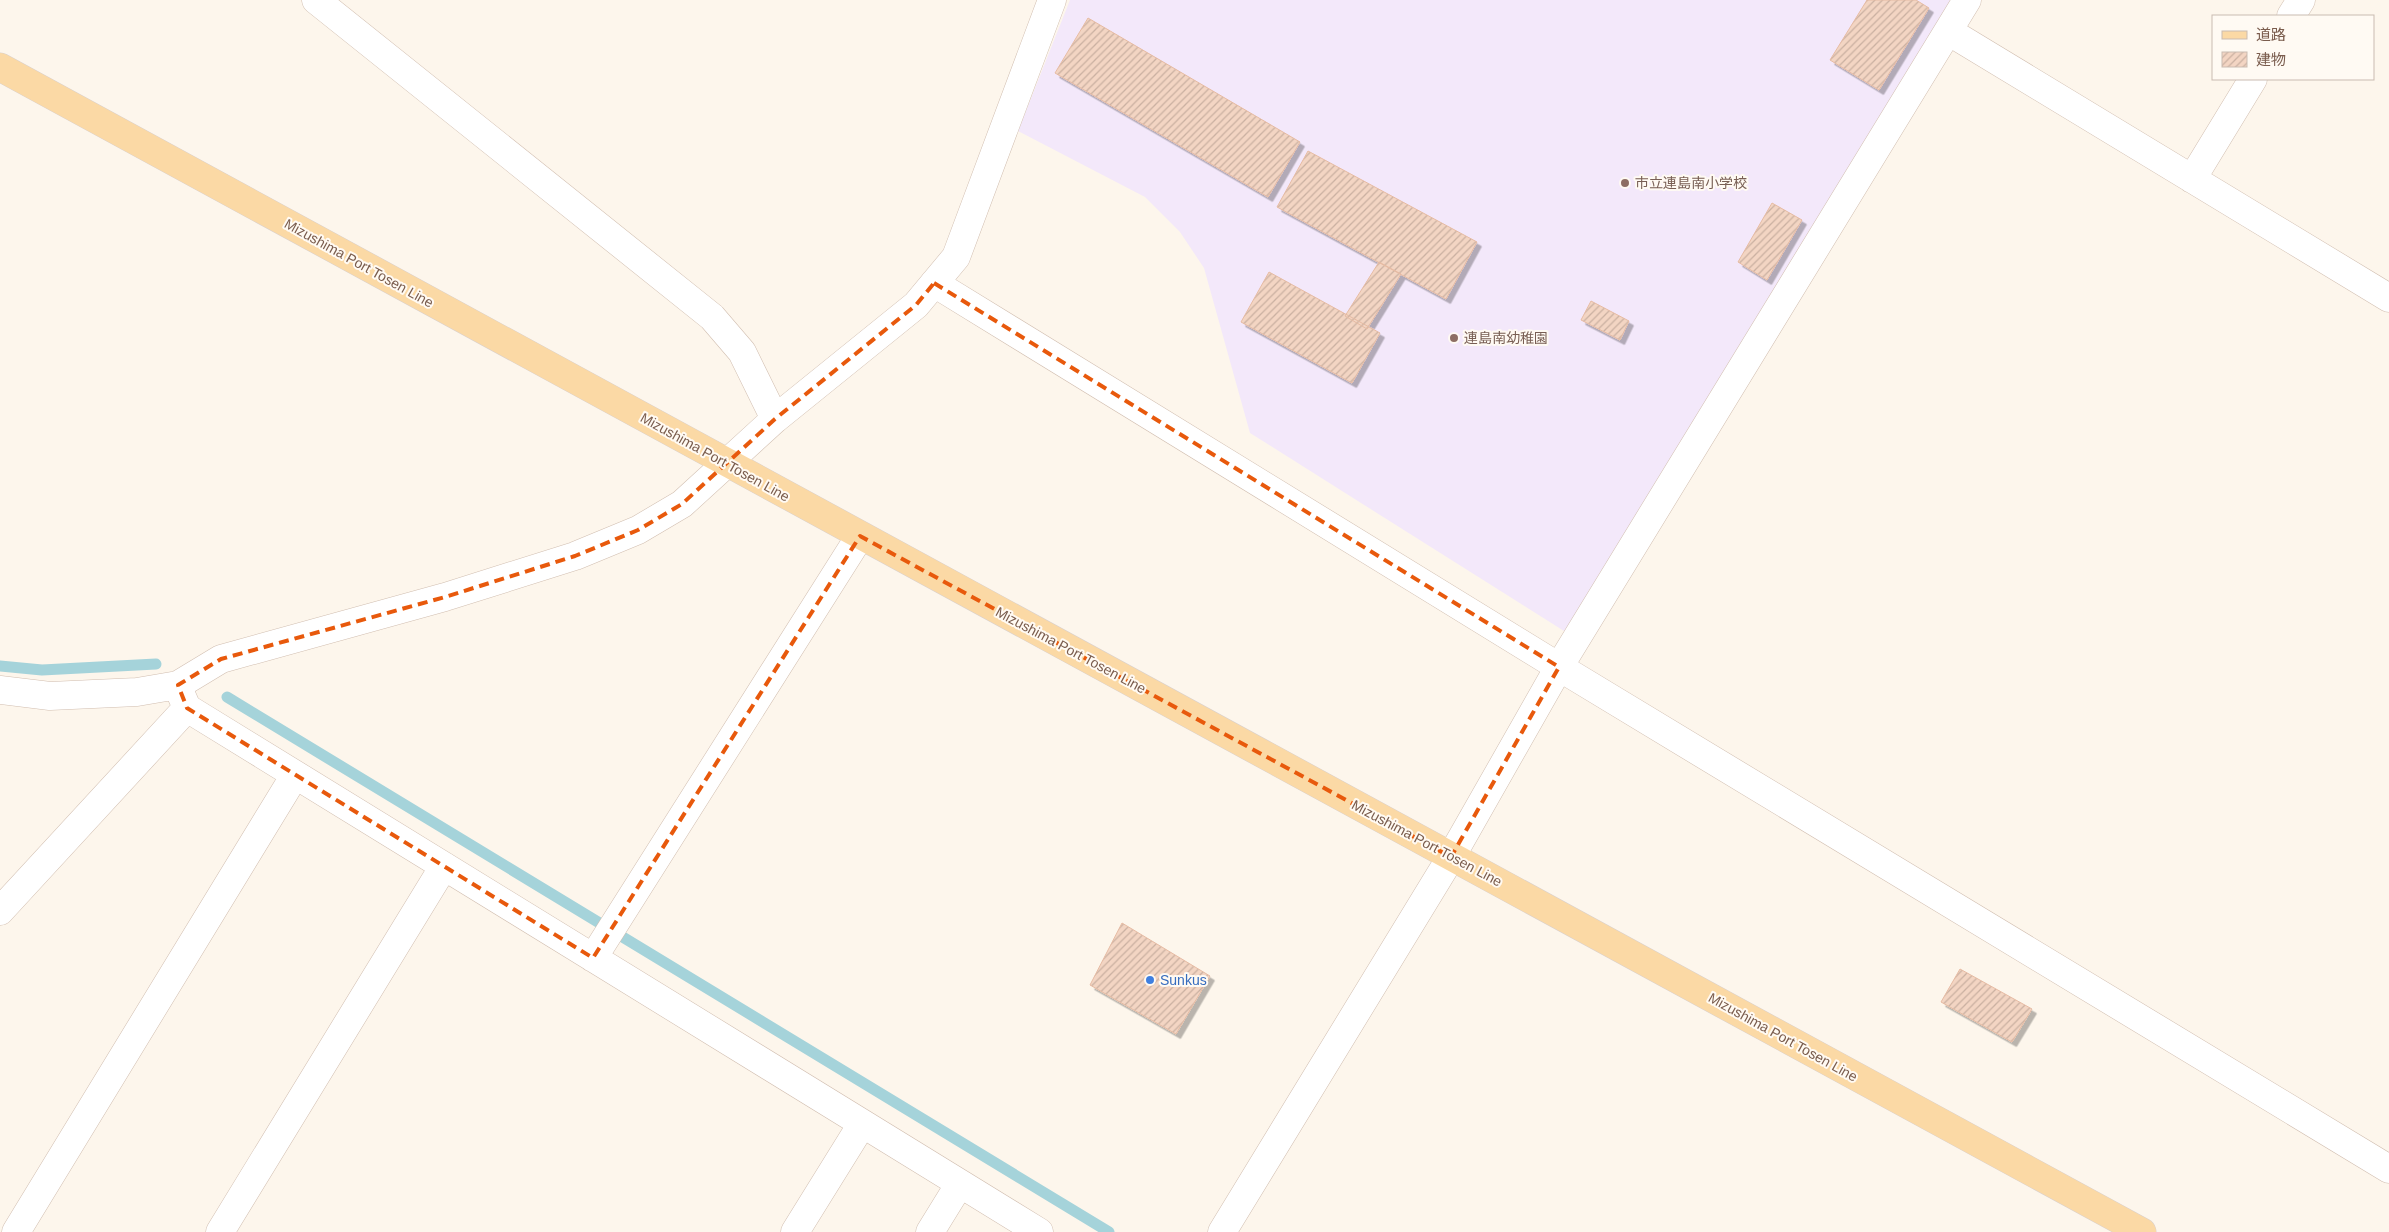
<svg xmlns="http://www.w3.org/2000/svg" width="2389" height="1232" viewBox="0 0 2389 1232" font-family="Helvetica,'Noto Sans JP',sans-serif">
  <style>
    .education { fill: #f3e8fa }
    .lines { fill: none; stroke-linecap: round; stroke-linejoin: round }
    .stream { stroke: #a5d3da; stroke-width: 11 }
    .building { fill: url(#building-hatch); stroke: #e6bba3; filter: url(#shadow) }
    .minor-casing { stroke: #d1beb0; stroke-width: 29 }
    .major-casing { stroke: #dad1cd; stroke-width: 29 }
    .minor { stroke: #fff; stroke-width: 28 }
    .major { stroke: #fbd9a5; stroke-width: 28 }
    .marked { fill: none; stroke: #e8590c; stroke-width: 4; stroke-dasharray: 10 6; stroke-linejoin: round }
    .education-dot { fill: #8d6e63; stroke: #fffaf3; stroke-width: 2 }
    .shop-dot { fill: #3f7fe0; stroke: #fffaf3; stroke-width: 2 }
    .labels { text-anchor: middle; stroke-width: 4; stroke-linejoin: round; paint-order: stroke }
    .education-label { font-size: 14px; fill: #785e54; stroke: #fffaf3; text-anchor: start }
    .street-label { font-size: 14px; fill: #7a5c4d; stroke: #fffaf3 }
    .shop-label { font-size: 14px; fill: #366cbe; stroke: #fffaf3; text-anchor: start }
  </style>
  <defs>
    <pattern id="building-hatch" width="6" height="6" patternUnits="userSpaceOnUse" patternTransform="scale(1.25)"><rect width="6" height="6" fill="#f3d5c3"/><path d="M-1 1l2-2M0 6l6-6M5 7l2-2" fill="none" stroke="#cab0a1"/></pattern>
    <filter id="shadow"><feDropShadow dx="4.5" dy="4.5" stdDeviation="0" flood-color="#0004"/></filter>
  </defs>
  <rect width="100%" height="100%" fill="#fdf6ec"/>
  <path class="education" d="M1070,0h886l-383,627 -9,4 -314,-198 -46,-165 -24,-36 -35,-35 -127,-66z"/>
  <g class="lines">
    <path class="stream" d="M0,666l42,4 114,-6
      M227,697l882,535"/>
  </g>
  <path class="building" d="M1867,0h49l13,8 -50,82 -49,-30z
    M1088,18l212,124 -32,55 -213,-124z
    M1308,151l169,91 -31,57 -169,-92z
    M1772,203l30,17 -35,60 -29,-18z
    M1379,262l22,12 -34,55 -22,-13z
    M1269,272l111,61 -28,50 -111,-61z
    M1591,301l38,20 -9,19 -39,-20z
    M1122,923l88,53 -34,58 -86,-49z
    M1960,969l72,40 -20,33 -71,-40z"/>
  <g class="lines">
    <g class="minor-casing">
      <path id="minor" d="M316,0l396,317 30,35 33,67
        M2291,16l10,-16
        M1948,31l441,267
        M2192,179l61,-100
        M934,283l625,384 830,502
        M0,690l50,6 87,-4 41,-7 43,-26 224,-62 130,-41 63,-26 44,-26 93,-85 141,-114 40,-48 96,-257
        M187,708l852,524
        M0,911l187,-203 -7,-16
        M593,958l267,-422
        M16,1232l279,-457
        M220,1232l224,-366
        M795,1232l67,-108
        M930,1232l29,-47
        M1222,1232l229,-375 108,-190 408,-667"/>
    </g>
    <g class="major-casing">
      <path id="major" d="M0,67l2142,1165"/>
    </g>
    <use href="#minor" class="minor"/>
    <use href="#major" class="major"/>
  </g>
  <path class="marked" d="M934,283l625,384 -108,190 -591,-321 -267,422 -406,-250 -9,-23 43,-26 224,-62 130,-41 63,-26 44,-26 93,-85 141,-114z"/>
  <g class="education-dot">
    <circle cx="1625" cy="183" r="5"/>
    <circle cx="1454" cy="338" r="5"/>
  </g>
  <circle class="shop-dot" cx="1150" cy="980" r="5"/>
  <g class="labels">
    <g class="education-label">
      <text x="1635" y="188">市立連島南小学校</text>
      <text x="1464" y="343">連島南幼稚園</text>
    </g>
    <g class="street-label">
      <text transform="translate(359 263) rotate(29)" y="5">Mizushima Port Tosen Line</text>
      <text transform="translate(715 457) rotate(29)" y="5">Mizushima Port Tosen Line</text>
      <text transform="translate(1071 650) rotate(28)" y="5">Mizushima Port Tosen Line</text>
      <text transform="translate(1427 843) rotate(28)" y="5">Mizushima Port Tosen Line</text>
      <text transform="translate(1783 1037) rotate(29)" y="5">Mizushima Port Tosen Line</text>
    </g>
    <g class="shop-label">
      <text x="1160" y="985">Sunkus</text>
    </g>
  </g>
  <rect x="2212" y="15" width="162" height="65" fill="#fffaf3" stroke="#cabbb1"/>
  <rect x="2222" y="31" width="25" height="8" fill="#fbd9a5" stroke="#cabbb1"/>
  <text x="2256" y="40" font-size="15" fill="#7a5c4d">道路</text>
  <rect x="2222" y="52" width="25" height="15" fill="url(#building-hatch)" stroke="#cabbb1"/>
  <text x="2256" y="65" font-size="15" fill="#7a5c4d">建物</text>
</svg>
